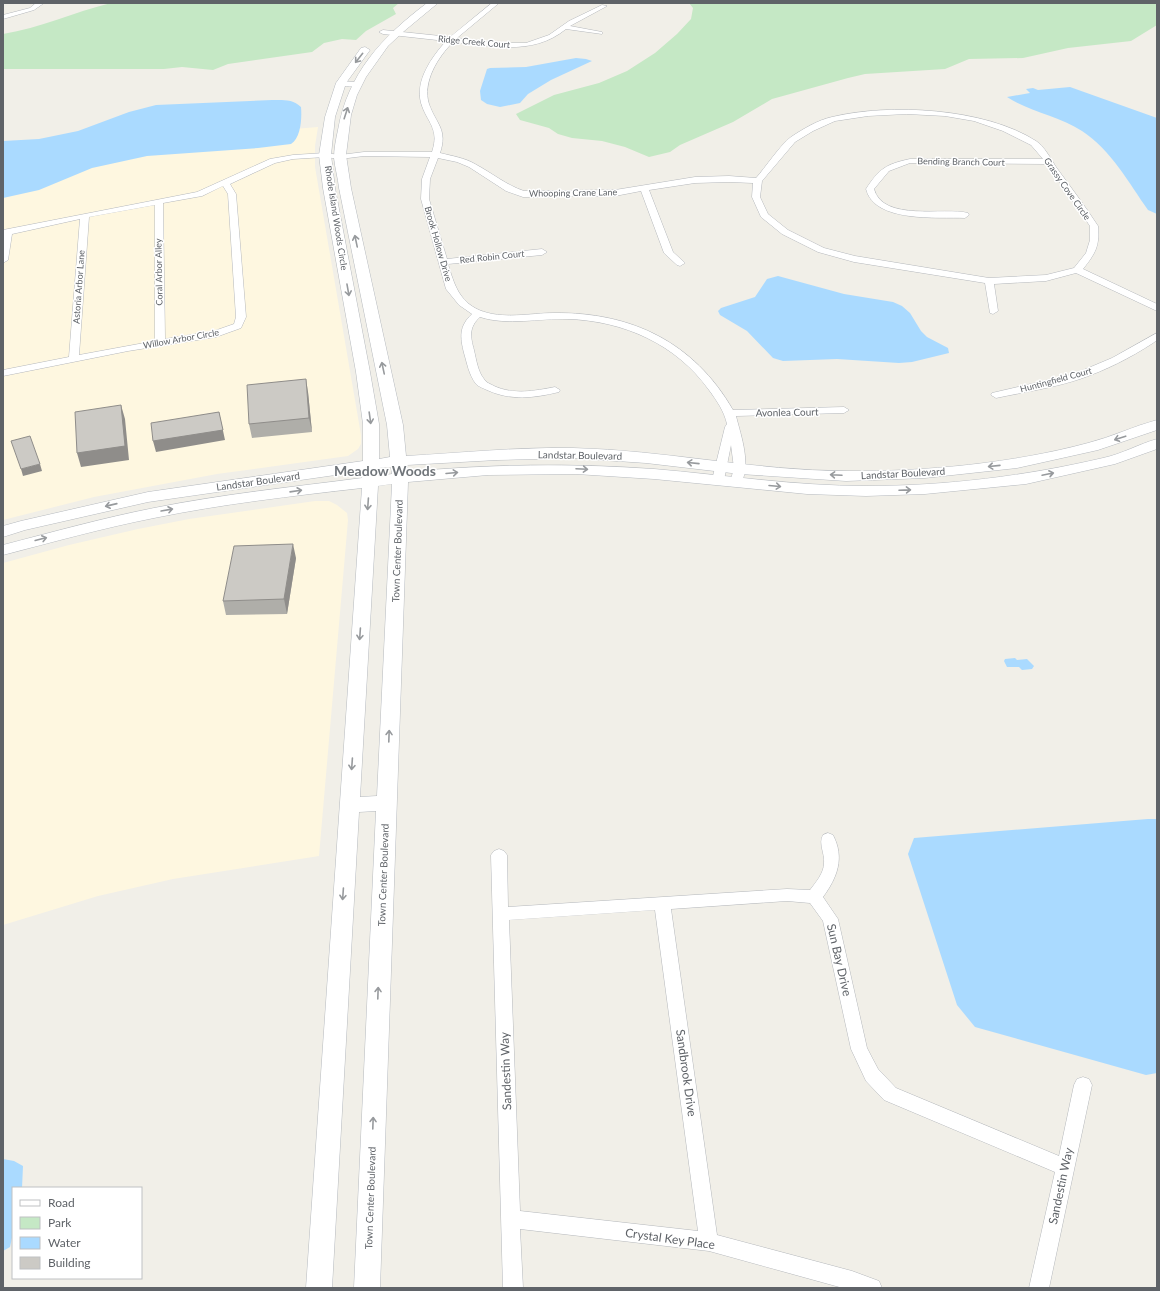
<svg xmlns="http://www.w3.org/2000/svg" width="1160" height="1291" viewBox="0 0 1160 1291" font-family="Lato,sans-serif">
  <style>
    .commercial { fill: #fef7e0 }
    .green { fill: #c5e8c5 }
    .water { fill: #aadaff }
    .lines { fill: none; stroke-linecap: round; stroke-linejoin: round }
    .street-casing { stroke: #b5b8bc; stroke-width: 1 }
    .secondary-casing { stroke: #b6babf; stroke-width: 1 }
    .street { fill: #fff; fill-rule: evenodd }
    .secondary { fill: #fff; fill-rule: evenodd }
    .wall { fill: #afaea9 }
    .shaded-wall { fill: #8f8d8a }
    .building { fill: #cccac5; stroke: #8f8d8a }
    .oneway { stroke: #979a9d }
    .labels { text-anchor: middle; stroke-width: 3; stroke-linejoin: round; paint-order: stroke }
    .far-street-label { font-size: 9px; fill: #5f6368; stroke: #fff }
    .street-label { font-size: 10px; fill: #5f6368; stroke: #fff }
    .near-street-label { font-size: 12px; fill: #5f6368; stroke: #fff }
    .district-label { font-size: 14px; font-weight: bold; fill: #70757a; stroke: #fff }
  </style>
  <rect width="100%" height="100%" fill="#f1efe8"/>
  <path class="commercial" d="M318,127l-3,19v21l46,268v9l-3,5 -10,7 -131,18 -123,23 -91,23v-367z
    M315,501h14l8,4 10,8 1,7 -29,336 -146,23 -75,17 -95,29v-362l66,-18 69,-16 51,-10z"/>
  <path class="green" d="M111,3h288l-6,5 3,6 -30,17 -10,9 -14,-1 -18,4 -12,9 -84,12 -15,6 -31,-3 -18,2h-161v-35c37,-6 71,-22 108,-31z
    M689,3h468v22l-26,16 -63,7 -45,10 -54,1 -24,10 -80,5 -17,4 -76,21 -39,23 -53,23 -10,7 -21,5 -24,-10 -23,-6 -30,-3 -14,-4 -9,-6 -29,-8 -4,-6 38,-19 45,-12 28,-12 28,-18 22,-19 14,-15 2,-11z"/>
  <path class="water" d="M576,58l10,1 6,2 -41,19 -23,14 -8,9 -20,4 -13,-3 -6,-4 -1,-9 7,-22 3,-1 36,-1z
    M1070,87l87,31v96l-9,-4c-19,-27 -37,-60 -66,-79 -23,-15 -52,-19 -75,-34l23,-4 -4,-4 7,-1 5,2z
    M272,100c11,0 21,-1 29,7 1,11 0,31 -10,37l-33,4 -111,8 -55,12 -53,22 -36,8v-57l36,-2 39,-8 51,-19 27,-7z
    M778,276l66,18 49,8 9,4 8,7 11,18 6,6 21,11 1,5 -37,9 -13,1 -62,-4 -54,2 -10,-3 -26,-27 -27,-16 -2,-4 3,-3 34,-11 12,-18z
    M1015,658l2,2 10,-1 7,7 -2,3 -10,1 -3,-3h-12l-3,-6 1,-2z
    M1148,819h9v254l-11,2 -171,-48 -18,-22 -49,-151 6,-16z
    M3,1159l11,2 9,5 -1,22h-9v45l-3,14 -7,4z"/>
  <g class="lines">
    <g class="street-casing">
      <path id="street" d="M36,3h8l-10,7 -31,9v-4l27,-7z
        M492,3h7l-42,35 42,5h27l23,-8 20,-14 33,-16 5,1 -37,20 32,6v2l-36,-5c-33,27 -74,17 -113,13 -15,15 -31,40 -24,62 7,20 19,25 11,49 12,3 25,5 35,11 17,9 31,21 49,27l91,-1 80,-13 34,-1 27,2c9,-10 25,-34 35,-41 12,-8 27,-17 41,-20 57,-14 153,-9 204,24 8,5 15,18 20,26 14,19 29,39 42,59 2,20 -3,28 -15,43l74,35v7l-81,-38 -30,8 -52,3 4,27 -5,3 -3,-1 -5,-30 -131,-21 -36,-10 -36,-18 -21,-17 -9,-20 1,-14 -24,-1 -34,1 -46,7 24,62 12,11 -5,3 -3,-1 -13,-12 -23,-62 -26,5 -92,1 -17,-6 -37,-24 -12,-5 -19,-4 -8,21 -1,20 18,60 95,-10 5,3 -5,3 -94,9c6,20 11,37 31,46 24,10 51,3 75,3 77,-1 140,29 179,97l111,-3 5,3 -5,3 -108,3c5,20 16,50 4,69h-8l-2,-2 4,-15 -3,-23 -7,35 -2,2h-8l-2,-2 13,-53 2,-3c-3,-13 -10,-23 -18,-34 -33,-46 -85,-69 -141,-71 -29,-1 -60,7 -88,-2 -11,10 -10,19 -6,33 2,9 4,22 10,29 2,4 7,5 10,7 20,9 40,5 61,1l5,3 -1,2c-25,6 -48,9 -72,-2 -4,-2 -8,-3 -11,-6 -7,-9 -9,-21 -12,-31 -4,-16 -5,-27 8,-39l-13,-9 -13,-16 -25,-90 1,-20 8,-22 -66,-1 -24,3 -15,-2 -32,2 -18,4 -45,21 6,10 10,123 -5,11 -25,9 -88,14 -125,25v-6l66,-13 11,-138 -68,15 -4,26 -5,3v-33l194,-38 73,-33 23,-4 32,-2 15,2 24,-3h68c8,-24 -5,-29 -11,-49 -6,-23 11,-46 25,-62l-63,-7 -4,-2 4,-2 67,7zM907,114l38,2 29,5 29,10 28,14 12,14h-133c-24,5 -31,10 -44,30 8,34 72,28 99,29l4,-3 -1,-2c-24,-6 -85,9 -94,-24l15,-18 21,-8 137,1 43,62v14l-4,13 -12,15 -28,7 -57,3 -134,-22 -31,-8 -36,-18 -20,-16 -8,-17 2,-16 33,-39 18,-11 22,-10 33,-5zM223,186l5,8 8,123 -2,7 -20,7 -49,8 -2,-136 39,-7zM155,205v136l-76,14 10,-138z
        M338,81l18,1 4,2c-5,4 -15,2 -22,1z
        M1157,333v7l-4,3c-23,15 -47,27 -73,36 -27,9 -56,13 -84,19l-5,-3 1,-2 82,-19 38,-16z
        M828,833l5,2c12,23 4,43 -10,62l15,22 29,129 11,21 18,19 163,68 15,-71 3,-6 6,-2 6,2 3,6 -43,203h-20l26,-116 -171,-72 -18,-19 -15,-32 -28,-128 -13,-18 -23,-2 -116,8 46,326 135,36 27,10 3,7h-39l-134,-37 -189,-22 3,59h-20l-12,-433 3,-4 5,-2 5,2 3,4 1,52 279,-18 23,1c6,-8 14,-17 14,-27 1,-10 -6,-19 -1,-28zM655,910l43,321 -178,-20 -11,-291z"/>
    </g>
    <g class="secondary-casing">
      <path id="secondary" d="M427,3h11l-35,29 -15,14 -22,31 -9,18 -6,20 -5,40 5,33 52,237 3,31c55,-3 111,-9 167,-8 92,2 182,23 274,23 77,1 167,-8 241,-28 24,-6 46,-17 69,-23v10l-59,20 -81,18 -92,10 -79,3 -106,-7 -94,-11 -73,-5 -76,2 -90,5v7c83,-8 164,-9 247,-3 71,6 141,17 212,17 80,0 160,-10 237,-28 19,-4 36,-14 54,-19v10l-42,15 -89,20 -101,10 -59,2 -59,-2 -153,-15 -78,-5 -88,1 -80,7 -28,806h-26l22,-477 -17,1 -27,476h-26l56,-800c-70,8 -140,16 -208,30 -51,10 -101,24 -151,37v-10c50,-13 100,-27 151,-37 69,-14 139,-21 208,-30l1,-7 -215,31 -123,28 -22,7v-11l18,-5 127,-29 215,-31v-37l-7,-52 -33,-184 -4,-33 6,-38 11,-34 25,-35 4,-1 5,3 -24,33 -11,34 -4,38 4,33 35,184 9,52v35l11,-2 -3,-32 -48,-237c-1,-10 -4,-20 -5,-30 0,-9 2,-19 4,-28 10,-57 44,-93 89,-127zM391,467l1,7 -14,2 1,-8zM392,484l-15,312 -17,1 18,-311z"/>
    </g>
    <use href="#street" class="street"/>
    <use href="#secondary" class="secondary"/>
  </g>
  <path class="wall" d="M308,392l4,40 -60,6 -3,-14z
    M296,558l-9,56 -61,1 -3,-14z"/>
  <path class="shaded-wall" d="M306,379l2,13 4,40 -3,-14z
    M121,405l4,14 4,41 -48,7 -4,-14z
    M219,412l6,28 -69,12 -3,-11z
    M40,464l2,7 -19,5 -2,-7z
    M293,544l3,14 -9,56 -3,-15z"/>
  <path class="building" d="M306,379l3,39 -60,6 -2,-39z
    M121,405l4,41 -48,7 -2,-41z
    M219,412l4,18 -70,11 -2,-18z
    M30,436l10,28 -19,5 -10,-28z
    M293,544l-9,55 -61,2 11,-55z"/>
  <defs><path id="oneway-shaft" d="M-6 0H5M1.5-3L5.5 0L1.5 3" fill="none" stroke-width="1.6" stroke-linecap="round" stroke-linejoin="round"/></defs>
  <g class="oneway">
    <use href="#oneway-shaft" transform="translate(359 58) rotate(128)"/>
    <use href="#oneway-shaft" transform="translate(346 113) rotate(-72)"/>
    <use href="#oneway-shaft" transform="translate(356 241) rotate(-102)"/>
    <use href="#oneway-shaft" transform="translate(348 290) rotate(80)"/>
    <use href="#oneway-shaft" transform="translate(383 368) rotate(-102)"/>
    <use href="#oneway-shaft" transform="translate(370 418) rotate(82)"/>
    <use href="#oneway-shaft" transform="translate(1120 438) rotate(162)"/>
    <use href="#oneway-shaft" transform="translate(693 463) rotate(-174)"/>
    <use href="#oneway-shaft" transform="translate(994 466) rotate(174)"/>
    <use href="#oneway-shaft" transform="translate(582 469) rotate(3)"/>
    <use href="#oneway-shaft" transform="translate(452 473) rotate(-5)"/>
    <use href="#oneway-shaft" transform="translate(1048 474) rotate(-12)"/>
    <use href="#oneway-shaft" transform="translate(836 475) rotate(-177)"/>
    <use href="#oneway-shaft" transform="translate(775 486) rotate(5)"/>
    <use href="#oneway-shaft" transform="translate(905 490) rotate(-2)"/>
    <use href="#oneway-shaft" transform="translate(296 491) rotate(-8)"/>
    <use href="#oneway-shaft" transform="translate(368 504) rotate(94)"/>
    <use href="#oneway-shaft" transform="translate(111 505) rotate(167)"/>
    <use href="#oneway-shaft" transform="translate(167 510) rotate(-10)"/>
    <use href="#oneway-shaft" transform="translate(41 539) rotate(-14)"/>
    <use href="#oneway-shaft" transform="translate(360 634) rotate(94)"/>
    <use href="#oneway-shaft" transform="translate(389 736) rotate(-88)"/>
    <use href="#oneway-shaft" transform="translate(352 764) rotate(94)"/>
    <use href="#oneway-shaft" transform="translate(343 894) rotate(94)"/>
    <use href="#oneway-shaft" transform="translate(378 993) rotate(-88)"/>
    <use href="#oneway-shaft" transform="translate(373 1123) rotate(-88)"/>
  </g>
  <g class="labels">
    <g class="far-street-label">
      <text transform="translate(474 42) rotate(5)" y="3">Ridge Creek Court</text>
      <text transform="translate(961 162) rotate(1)" y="3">Bending Branch Court</text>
      <text transform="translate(1067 189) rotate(55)" y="3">Grassy Cove Circle</text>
      <text transform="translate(573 193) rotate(-1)" y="3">Whooping Crane Lane</text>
      <text transform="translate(336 218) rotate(81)" y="3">Rhode Island Woods Circle</text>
      <text transform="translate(438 244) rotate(74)" y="3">Brook Hollow Drive</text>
      <text transform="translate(492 257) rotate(-6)" y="3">Red Robin Court</text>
      <text transform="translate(159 272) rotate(-91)" y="3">Coral Arbor Alley</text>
      <text transform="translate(79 287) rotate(-86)" y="3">Astoria Arbor Lane</text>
      <text transform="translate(181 339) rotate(-10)" y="3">Willow Arbor Circle</text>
      <text transform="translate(1056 380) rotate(-15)" y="3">Huntingfield Court</text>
    </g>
    <g class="street-label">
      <text transform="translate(787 412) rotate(-1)" y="4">Avonlea Court</text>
      <text transform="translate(580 455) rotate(1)" y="4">Landstar Boulevard</text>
      <text transform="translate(903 473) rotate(-3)" y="4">Landstar Boulevard</text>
      <text transform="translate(258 481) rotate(-8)" y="4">Landstar Boulevard</text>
      <text transform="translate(397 551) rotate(-88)" y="4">Town Center Boulevard</text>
      <text transform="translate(383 875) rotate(-88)" y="4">Town Center Boulevard</text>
      <text transform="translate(370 1198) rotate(-88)" y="4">Town Center Boulevard</text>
    </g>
    <g class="near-street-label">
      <text transform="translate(839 960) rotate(77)" y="4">Sun Bay Drive</text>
      <text transform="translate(506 1071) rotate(-92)" y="4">Sandestin Way</text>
      <text transform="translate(686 1073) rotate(82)" y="4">Sandbrook Drive</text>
      <text transform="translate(1061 1186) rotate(-78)" y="4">Sandestin Way</text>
      <text transform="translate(670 1239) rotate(8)" y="4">Crystal Key Place</text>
    </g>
    <g class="district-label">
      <text x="385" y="476">Meadow Woods</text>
    </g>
  </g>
  <rect width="1160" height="1291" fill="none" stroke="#5f6368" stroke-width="8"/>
  <rect x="12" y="1187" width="130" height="92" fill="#ffffff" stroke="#bfc1c3"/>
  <rect x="20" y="1200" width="20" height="6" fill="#ffffff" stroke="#bfc1c3"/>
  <text x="48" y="1207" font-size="12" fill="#5f6368">Road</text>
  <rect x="20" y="1217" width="20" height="12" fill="#c5e8c5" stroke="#bfc1c3"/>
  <text x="48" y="1227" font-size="12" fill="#5f6368">Park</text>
  <rect x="20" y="1237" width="20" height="12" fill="#aadaff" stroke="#bfc1c3"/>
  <text x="48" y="1247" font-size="12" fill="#5f6368">Water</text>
  <rect x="20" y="1257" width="20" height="12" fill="#cccac5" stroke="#bfc1c3"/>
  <text x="48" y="1267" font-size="12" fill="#5f6368">Building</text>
</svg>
